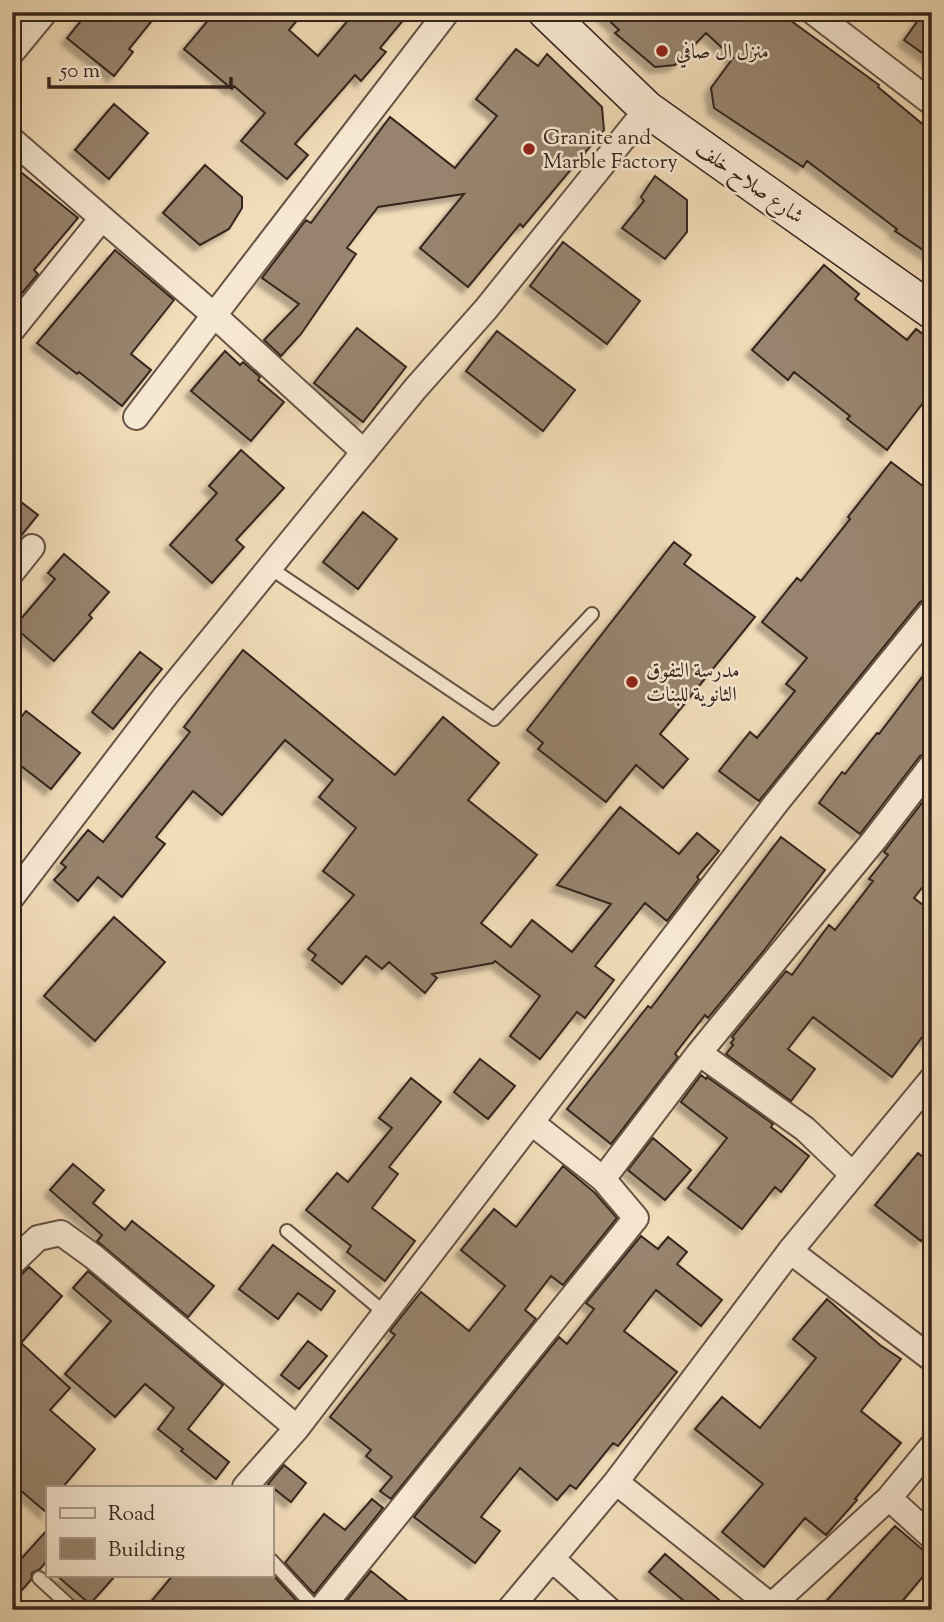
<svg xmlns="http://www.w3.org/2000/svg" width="944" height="1622" viewBox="0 0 944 1622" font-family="'Sorts Mill Goudy',Amiri,serif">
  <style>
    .building { fill: #98846e; stroke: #36251d; stroke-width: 2; filter: url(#shadow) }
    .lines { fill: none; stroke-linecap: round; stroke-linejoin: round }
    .lane-casing { stroke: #655344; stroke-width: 16 }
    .street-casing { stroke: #655344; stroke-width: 28 }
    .secondary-casing { stroke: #36251d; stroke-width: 38 }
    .lane { stroke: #f7e8d2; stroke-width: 12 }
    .street { stroke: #f7e8d2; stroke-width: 24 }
    .secondary { stroke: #f7e8d2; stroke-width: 35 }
    .poi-dot { fill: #8f2418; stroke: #f7e8d2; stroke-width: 2.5 }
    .labels { text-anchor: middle; stroke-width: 5; stroke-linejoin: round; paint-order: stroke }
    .poi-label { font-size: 21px; fill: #36251d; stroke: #f7e8d2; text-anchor: start }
    .street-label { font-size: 21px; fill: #36251d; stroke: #f7e8d2 }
  </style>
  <defs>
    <filter id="shadow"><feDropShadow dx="-6" dy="6" stdDeviation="2" flood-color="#0004"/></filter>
  </defs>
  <rect width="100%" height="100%" fill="#f2dcb9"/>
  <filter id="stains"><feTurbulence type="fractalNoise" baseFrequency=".00286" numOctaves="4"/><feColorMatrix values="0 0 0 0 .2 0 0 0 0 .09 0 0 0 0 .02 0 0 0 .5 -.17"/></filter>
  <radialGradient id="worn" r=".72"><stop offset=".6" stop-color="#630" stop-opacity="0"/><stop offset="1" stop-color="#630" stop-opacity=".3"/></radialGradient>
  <path class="building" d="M88,12h71l-30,37 4,3 -19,24 -47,-38z
    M215,12h89l-15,18 29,26 37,-44h55l-30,36 6,4 -25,29 -6,-6 -60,69 13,11 -21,24 -46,-38 24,-28 -31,-27 -2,3 -48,-40z
    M600,12h179l100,73 -1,2 54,45v124l-37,-25 2,-2 -90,-68 -4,6 -89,-59 -3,-20 22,-30 -27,-25 -31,32 -20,2 -40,-34 4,-3z
    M924,12h8v48l-28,-20z
    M516,49l22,17 9,-12 55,53 2,23 -81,97 -3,-3 -52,63 -48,-39 44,-54 -86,13 -31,41 9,6 -55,80 -20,22 -17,-16 35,-36 -37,-26 44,-58 5,3 79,-106 65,51 42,-52 -21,-17z
    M114,104l34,29 -39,46 -34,-29z
    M12,165l66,53 -44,52 4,4 -26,31z
    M205,165l37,32v11l-13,21 -29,16 -37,-32z
    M655,176l32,24v32l-22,27 -43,-31 22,-27 -3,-4z
    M563,242l77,59 -33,43 -77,-58z
    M115,250l59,50 -43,54 20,16 -29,36 -43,-34 -2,2 -40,-31z
    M824,265l35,29 -4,5 52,41 9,-11 16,12v50l-45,59 -40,-31 3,-3 -56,-44 -6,8 -36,-30z
    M357,328l49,39 -43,55 -49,-39z
    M497,331l78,59 -32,41 -77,-60z
    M225,351l15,14 3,-3 17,15 -2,3 26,22 -33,39 -60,-50z
    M241,450l43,38 -48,52 8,7 -32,36 -42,-38 47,-52 -8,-7z
    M891,462l41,31v103l-12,6 -161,199 -40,-30 31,-39 7,6 38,-47 -9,-7 21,-26 -45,-36 35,-44 4,3 49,-62 -2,-2z
    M12,495l26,20 -26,32z
    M363,512l34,27 -39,50 -35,-27z
    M674,542l17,13 -7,9 71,53 -95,117 28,25 -25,29 -27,-23 -30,37 -68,-53 5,-6 -16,-13z
    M64,554l45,38 -20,23 3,3 -38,43 -40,-34 41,-48 -7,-6z
    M243,650l152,125 48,-58 56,46 -31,37 69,55 -56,68 30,24 21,-27 40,32 39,-48 -54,-19 63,-78 59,47 18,-21 22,18 -22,26 2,2 -32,42 -22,-18 -50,63 19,14 -29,38 -8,-6 -37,47 -30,-23 30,-40 -45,-35 -2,2 -61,11 5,4 -12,15 -36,-31 -7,7 -16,-13 -24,28 -30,-24 4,-5 -8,-6 46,-54 -31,-24 33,-43 -37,-31 14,-17 -48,-40 -63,75 -29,-24 -37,46 9,7 -43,53 -24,-20 -20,24 -24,-21 12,-13 -5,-4 27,-33 15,12 87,-110 -6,-5z
    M140,652l22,17 -49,60 -21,-17z
    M932,664v86l-12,6 -60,78 -41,-31 23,-31 3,2 32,-41 2,1z
    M26,711l54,42 -29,36 -39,-30v-30z
    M932,790v85l-18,23 18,14v131l-9,-7 -31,41 -79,-60 -25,32 27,20 -24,32 -65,-47 7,-9 -2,-2 3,-4 -2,-2 54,-66 6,4 37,-50 6,5 38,-49 -4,-2 19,-24 -4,-3z
    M781,837l44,33 -63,83 -54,65 -3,-3 -30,39 3,3 -67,87 -44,-35 81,-103 3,2z
    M114,917l51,45 -70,79 -51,-45z
    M480,1059l35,27 -27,33 -34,-27z
    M701,1075l5,4 1,-2 66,47 -2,3 38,29 -28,36 -6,-5 -33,42 -54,-41 39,-50 -46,-36z
    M411,1078l30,24 -52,65 9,7 -26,34 43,33 -30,40 -38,-29 4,-6 -45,-36 31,-37 11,9 44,-54 -13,-10z
    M653,1138l38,32 -26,30 -37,-30z
    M918,1153l14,11v63l-11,14 -46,-36z
    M73,1164l31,26 -11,13 32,27 7,-9 82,65 -26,31 -91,-76 5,-6 -52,-45z
    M563,1166l32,27 22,25 -54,67 -12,-9 -26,34 11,9 -145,180 -11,-8 12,-14 -26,-21 5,-6 -41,-33 65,-82 -5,-4 31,-39 48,39 36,-45 -44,-36 33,-41 22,18z
    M641,1236l17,13 10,-12 19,15 -10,12 45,36 -21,26 -45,-36 -32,41 53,41 -59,74 -5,-3 -37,46 -6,-4 -13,15 -37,-32 -39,49 19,14 -25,32 -61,-46 145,-180 8,7 27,-35 -8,-6z
    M273,1245l62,46 -14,19 -23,-17 -20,26 -39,-30z
    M29,1267l33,29 -41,47 49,45 -20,22 45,39 -32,38h-16v26l-35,-30v-206l10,-3z
    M88,1271l135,114 -35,44 41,33 -13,17 -35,-28 2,-2 -25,-20 16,-21 -29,-24 -30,33 -50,-43 46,-53 -38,-33z
    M827,1299l53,46 21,14 -40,52 40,32 -46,56 2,1 -31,35 -21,-17 -41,49 -42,-35 41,-48 -68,-55 27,-32 38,31 56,-70 -23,-19z
    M308,1341l19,15 -28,33 -18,-14z
    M284,1465l22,18 -15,19 -23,-18z
    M372,1499l11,9 -69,86 -29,-31 39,-49 21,16z
    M895,1526l34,29 2,12 -36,43h-77z
    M47,1530v31l-7,8 -8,4 -1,7 -19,21v-32z
    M665,1554l66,56h-36l-46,-38z
    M371,1571l48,39h-80z
    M56,1575h60l-26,29z
    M173,1575h100l32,35h-161z"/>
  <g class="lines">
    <g class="lane-casing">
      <path id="lane" d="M270,568l224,151 98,-105
        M287,1231l98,82
        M271,1560l46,50
        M39,1578l35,32"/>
    </g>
    <g class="street-casing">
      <path id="street" d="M813,12l119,91
        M12,52l33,-40
        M12,140l203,176 149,136
        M12,330l90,-112
        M136,417l311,-405
        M12,572l20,-25
        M12,897l154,-202 249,-306 71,-80 161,-200
        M699,1053l106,76 48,46
        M603,1179l96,-126 176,-214 57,-74
        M790,1251l142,108
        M12,1263l26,-25 23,-5 33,24 203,171
        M616,1482l160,128
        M245,1487l52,-59 480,-626 155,-191
        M889,1498l43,39
        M552,1559l57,51
        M771,1606l118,-108 43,-52
        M320,1610l316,-392 -33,-39 -71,-56
        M509,1610l107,-128 174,-231 142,-172"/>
    </g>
    <g class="secondary-casing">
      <path id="secondary" d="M546,12l101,97 285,202"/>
    </g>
    <use href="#lane" class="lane"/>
    <use href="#street" class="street"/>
    <use href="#secondary" class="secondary"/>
  </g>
  <g class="poi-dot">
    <circle cx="662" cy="51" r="7"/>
    <circle cx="529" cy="149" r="7"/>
    <circle cx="632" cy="682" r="7"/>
  </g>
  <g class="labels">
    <g class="poi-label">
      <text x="676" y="58">منزل ال صافي</text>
      <text x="543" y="144">Granite and<tspan x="543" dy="24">Marble Factory</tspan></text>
      <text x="646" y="677">مدرسة التفوق<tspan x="646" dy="24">الثانوية للبنات</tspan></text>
    </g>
    <g class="street-label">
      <text transform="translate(750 182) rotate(35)" y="7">شارع صلاح خلف</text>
    </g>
  </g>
  <rect width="944" height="1622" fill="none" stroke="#f2dcb9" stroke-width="42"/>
  <rect x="14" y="14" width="916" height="1594" fill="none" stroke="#36251d" stroke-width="3.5"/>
  <rect x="21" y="21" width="902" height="1580" fill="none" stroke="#36251d" stroke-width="2"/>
  <rect x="46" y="1486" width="228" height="91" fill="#f7e8d2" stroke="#aa9a8a" stroke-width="2"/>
  <rect x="60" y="1508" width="35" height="10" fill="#f7e8d2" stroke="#aa9a8a" stroke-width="2"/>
  <text x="108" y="1520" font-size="21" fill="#36251d">Road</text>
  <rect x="60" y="1538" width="35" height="21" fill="#98846e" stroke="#aa9a8a" stroke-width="2"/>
  <text x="108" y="1556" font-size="21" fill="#36251d">Building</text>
  <path d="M49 77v10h182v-10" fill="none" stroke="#36251d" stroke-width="3.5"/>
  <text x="60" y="77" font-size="21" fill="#36251d" stroke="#f7e8d2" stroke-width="5" paint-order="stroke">50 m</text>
  <rect width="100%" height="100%" filter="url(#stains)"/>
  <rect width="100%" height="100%" fill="url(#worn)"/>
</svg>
